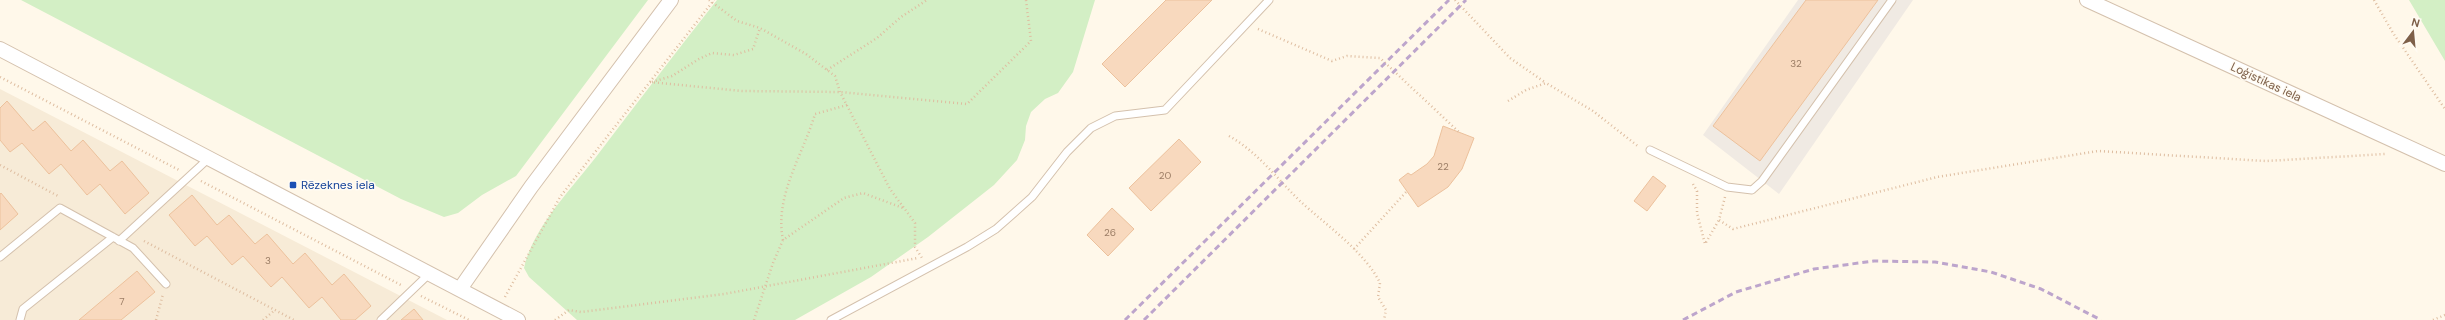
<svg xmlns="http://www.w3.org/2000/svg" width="2445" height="320" viewBox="0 0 2445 320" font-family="'DM Sans',sans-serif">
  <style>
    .residential { fill: #f7ebd7 }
    .industrial { fill: #f0eae3 }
    .green { fill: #d3efc5 }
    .building { fill: #f8d9be; stroke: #ecc19c }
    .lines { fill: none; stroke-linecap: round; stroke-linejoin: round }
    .lane-casing { stroke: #d4c1ad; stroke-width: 9 }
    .street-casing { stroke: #d4c1ad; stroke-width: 16 }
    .path { stroke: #debda0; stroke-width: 2.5; stroke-dasharray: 1 3; stroke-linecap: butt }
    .lane { stroke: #fff; stroke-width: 7 }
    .street { stroke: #fff; stroke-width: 14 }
    .rail { stroke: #bda5cc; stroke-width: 3; stroke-dasharray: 6 4; stroke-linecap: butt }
    .transit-dot { fill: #1a4fb4; stroke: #fffbf3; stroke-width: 1.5 }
    .labels { text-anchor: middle; stroke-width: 3; stroke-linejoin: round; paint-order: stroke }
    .number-label { font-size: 10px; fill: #9c7e66 }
    .street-label { font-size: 12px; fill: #7e6049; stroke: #fffbf3 }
    .transit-label { font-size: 12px; fill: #164399; stroke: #fffbf3; text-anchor: start }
  </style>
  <rect width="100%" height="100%" fill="#fff8ea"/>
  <path class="residential" d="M0,89l447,231h-447z"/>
  <path class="industrial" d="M1798,0h115l-134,194 -76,-59z"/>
  <path class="green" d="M21,0h627l-132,176 -34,19 -24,18 -14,4 -43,-18z
    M717,0h378l-22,72 -15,21 -13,6 -14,13 -5,14 -1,14 -8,20 -23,25 -66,52 -57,40 -76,43h-218l-48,-43 -5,-9c8,-39 48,-80 72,-111 40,-53 80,-105 121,-157z
    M2409,0h36v61z"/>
  <path class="building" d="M1166,0h46l-87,87 -23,-23z
    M1806,0h72l-118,161 -47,-35z
    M7,101l26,30 12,-10 26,30 12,-11 27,31 12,-10 27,32 -24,21 -25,-30 -13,11 -26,-31 -12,10 -27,-31 -12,9 -10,-12v-32z
    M1443,126l31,12 -12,31 -14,18 -30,20 -19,-27 9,-7 3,2 16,-11 7,-8z
    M1179,139l22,23 -50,49 -22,-23z
    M1653,176l13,10 -19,25 -13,-10z
    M1,193l17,21 -18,16v-36z
    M192,195l25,30 12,-10 26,29 12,-10 26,30 12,-11 27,32 12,-11 27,32 -16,14h-14l-19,-23 -13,11 -27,-31 -11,10 -28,-31 -11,9 -25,-29 -12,10 -26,-31z
    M1112,208l22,21 -26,27 -21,-21z
    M137,271l18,21 -34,28h-42z
    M414,309l9,11h-22z"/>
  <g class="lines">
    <g class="lane-casing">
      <path id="lane" d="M1650,150l77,37 25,3 10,-9 130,-181
        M119,241l89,-82
        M0,257l60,-49 73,40 33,36
        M20,320l3,-11 90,-72
        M381,320l48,-46
        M831,320l136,-73 29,-18 36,-32 35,-45 24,-24 24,-12 50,-6 104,-110"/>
    </g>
    <g class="street-casing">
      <path id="street" d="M2087,0l358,164
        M0,49l518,271
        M460,289l71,-102 140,-187"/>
    </g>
    <path class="path" d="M709,0l28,21 23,7 46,26 29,22 5,16 50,97 25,34v24l7,11
      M1455,0l55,58 36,25
      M2374,0l19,33 52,76
      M1258,29l74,32 15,-5 33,2 80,75
      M827,70l50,-32 24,-21 26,-17
      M0,77l179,93
      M650,82l92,9 98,1 127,12 64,-63 -5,-41
      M652,82l20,-6 27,-17 13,-6 22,2 19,-6 7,-21
      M1508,101l18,-11 20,-7 47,28 46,36
      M1229,136c29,16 48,43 72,66 24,22 65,51 79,81l-2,14 8,13 -2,10
      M0,165l58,31
      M201,181l200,104
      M1693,184l4,7v22l8,31 14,-24
      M1725,197l-6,23 14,9 204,-52 161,-26 168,10 119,-7
      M783,240c-9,-44 20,-85 32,-126l32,-9
      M144,241l150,79
      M1354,249l53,-58
      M421,296l48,24
      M505,297l55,-100 154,-197
      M156,320l7,-26
      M263,320l12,-10
      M555,320l14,-10 12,2 143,-18 194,-36
      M754,320l19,-57 10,-23 61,-42 19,-5 40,15
      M2433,320l12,-5"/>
    <use href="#lane" class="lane"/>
    <use href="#street" class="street"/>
    <path class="rail" d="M1125,320l324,-320
      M1144,320l322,-320
      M1683,320l53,-28 78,-23 60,-8 61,1 56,10 50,17 60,31"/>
  </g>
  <rect class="transit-dot" x="289" y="181" width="8" height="8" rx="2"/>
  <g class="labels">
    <g class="number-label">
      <text x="1796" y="67">32</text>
      <text x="1443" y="170">22</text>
      <text x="1165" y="179">20</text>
      <text x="1110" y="236">26</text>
      <text x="268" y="264">3</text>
      <text x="122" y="305">7</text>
    </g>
    <g class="street-label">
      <text transform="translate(2266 82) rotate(25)" y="4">Loģistikas iela</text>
    </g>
    <g class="transit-label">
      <text x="301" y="189">Rēzeknes iela</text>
    </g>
  </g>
  <g transform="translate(2413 32) rotate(16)" stroke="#fffbf3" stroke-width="3" paint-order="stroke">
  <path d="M0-3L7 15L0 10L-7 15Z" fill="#7e6049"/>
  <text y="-6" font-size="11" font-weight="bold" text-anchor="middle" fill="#7e6049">N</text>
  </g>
</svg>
